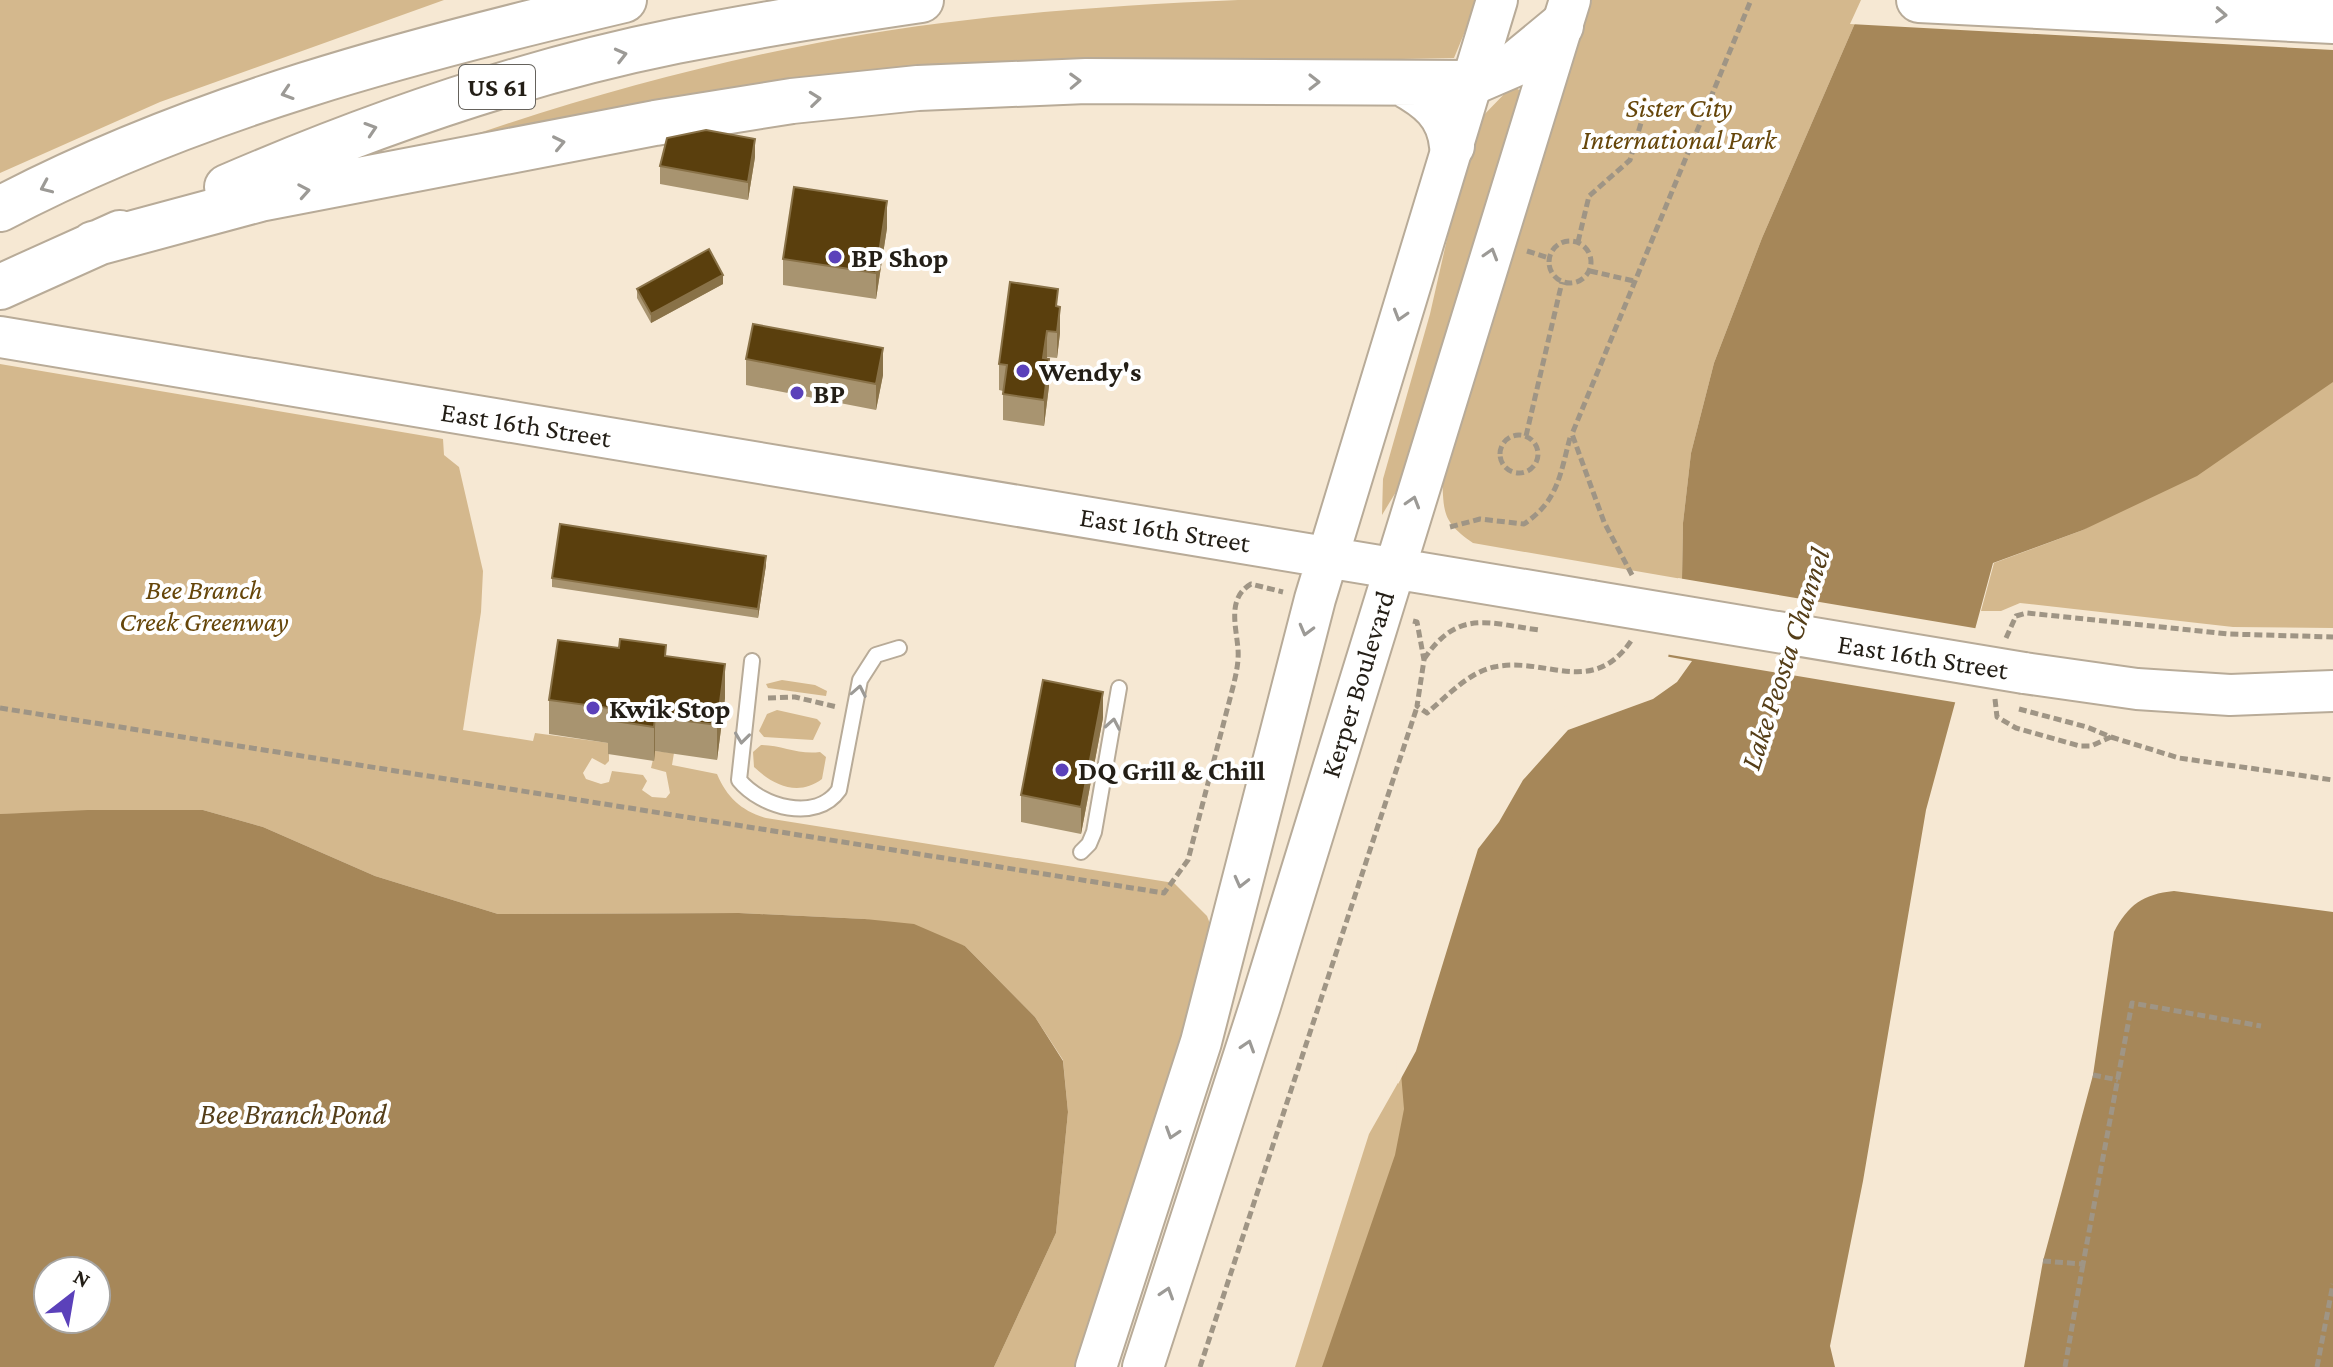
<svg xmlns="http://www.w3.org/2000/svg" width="2333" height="1367" viewBox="0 0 2333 1367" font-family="'Crimson Pro',serif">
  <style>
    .green { fill: #d4b88d }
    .water { fill: #a68759; fill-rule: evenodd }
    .pier { fill: #f6e8d3 }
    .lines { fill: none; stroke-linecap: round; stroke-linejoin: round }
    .lane-casing { stroke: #b8ab98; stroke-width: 18 }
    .secondary-casing { stroke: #b8ab98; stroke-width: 44 }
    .highway-casing { stroke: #b8ab98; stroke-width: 48 }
    .path { stroke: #9f9585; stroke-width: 5; stroke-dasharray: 8 4; stroke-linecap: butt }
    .lane { stroke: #fff; stroke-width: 14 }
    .secondary { stroke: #fff; stroke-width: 40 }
    .highway { stroke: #fff; stroke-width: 44 }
    .secondary-bridge-casing { stroke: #b8ab98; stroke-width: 44; stroke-linecap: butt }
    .secondary-bridge { stroke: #fff; stroke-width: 40 }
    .wall { fill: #a89470 }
    .shaded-wall { fill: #897248 }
    .building { fill: #5a3f0d; stroke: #897248; stroke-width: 2 }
    .oneway { stroke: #9c9a96 }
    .poi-dot { fill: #5b41ba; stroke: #fff; stroke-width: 3 }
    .labels { text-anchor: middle; stroke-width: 8; stroke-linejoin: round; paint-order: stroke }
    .shield { fill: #fff; stroke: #65625c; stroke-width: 2 }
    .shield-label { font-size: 26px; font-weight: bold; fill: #231e16 }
    .park-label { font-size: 28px; font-style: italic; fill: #66460a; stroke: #fff }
    .poi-label { font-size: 28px; font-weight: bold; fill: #231e16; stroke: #fff; text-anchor: start }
    .street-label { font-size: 28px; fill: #231e16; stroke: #fff }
    .water-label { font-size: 30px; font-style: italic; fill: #553e18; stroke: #fff }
  </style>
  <rect width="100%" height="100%" fill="#f6e8d3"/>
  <path class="green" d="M0,0h444l-284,102 -160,71z
    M1238,0h240l-24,58 -217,4 -787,81c120,-42 242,-76 367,-100 138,-27 282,-37 421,-43z
    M1592,0h273l-103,238 -48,125 -23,90 -8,70 -1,56 -209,-36c-32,-22 -29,-31 -31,-69l68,-229z
    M1512,86l11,6 -39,116 -82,274 -20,33 1,-36 47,-165 37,-163 10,-29z
    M0,364l443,75 1,16 15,12 24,104 -2,41 -18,118 70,11 2,-8 74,10v18l-4,4 -13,-7 -9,15 3,6 15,5 8,-2 3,-11 31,4 4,6 -5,9 10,7 14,1 4,-5 -4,-21 -15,-4 4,-17 19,2 -2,12 45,9c10,24 25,37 49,44l408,65 33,33 5,13 -70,250 -61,188h-87l62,-134 12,-121 -5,-52 -28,-43 -70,-71 -100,-27 -126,-6 -241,1 -123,-38 -112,-49 -60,-17 -203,4z
    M2333,370v258l-100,-1 -213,-24 -19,8h-20l13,-48 89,-33z
    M782,680l33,5 12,6 -1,5 -58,-8 -2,-4z
    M777,710l40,9 4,4 -8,17 -49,-3 -5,-6 8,-17z
    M761,745c21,0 37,10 59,7l6,5 -4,22c-24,18 -49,6 -68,-12l-1,-15z
    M1416,1051l1,51 -80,265h-42l74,-233z"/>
  <path class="water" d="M1865,0h468v382l-136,94 -114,54 -90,33 -67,247 -63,371 -33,165 5,21h-513l73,-212 9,-46 -4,-48 29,-114 97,-212 87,-36 47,-27 8,-14 14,-79 1,-56 8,-70 23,-90 48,-125z
    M88,810h115l60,17 112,49 123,38 241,-1 126,6 49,5 51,22 70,71 28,44 5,51 -12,121 -62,134h-994v-553zM48,1271h48v48h-48z
    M2174,891l159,21v455h-309l19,-106 50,-186 21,-143c14,-27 29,-38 60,-41z"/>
  <path class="pier" d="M1861,0h472v50l-483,-26z
    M1678,578l302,51 -21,74 -294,-49z
    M1664,656l28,5 -15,21 -24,17 -85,31 -45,50 -24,42 -21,27 -62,202 -18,33 -2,-24 48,-183 28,-65 51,-80 21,-20 67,-17 46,-25z"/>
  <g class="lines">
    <g class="lane-casing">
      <path id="lane" d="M752,661l-13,119c22,27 77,43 100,10l21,-110 16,-25 23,-7
        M1081,852l8,-8 5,-12 25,-144"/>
    </g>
    <g class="secondary-casing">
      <path id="secondary" d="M0,337l1591,264
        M2024,673l113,16 93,6 103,-4
        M1096,1367l105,-325 114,-443 182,-599
        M1143,1367l117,-361 310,-1006"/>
    </g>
    <g class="highway-casing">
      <path id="highway" d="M1919,0l414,21
        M1402,83c27,15 47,30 50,63
        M227,187c144,-62 295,-115 449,-146 81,-16 163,-29 245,-41
        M0,209c194,-102 412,-159 624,-209
        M93,244l167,-45 395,-76 137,-22 126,-13 168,-7 385,2 44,-19 46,-38
        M0,287l120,-54"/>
    </g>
    <path class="path" d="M1549 262a21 21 0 1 1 42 0a21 21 0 1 1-42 0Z
      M1578,242l11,-46 41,-36 11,-37
      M1527,251l22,7
      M1590,271l44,10
      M1500 454a19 19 0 1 1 38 0a19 19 0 1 1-38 0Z
      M1526,436l36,-154
      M1450,527l30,-8 44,5c35,-24 36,-50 47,-90
      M1632,575l-28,-53 -32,-88 179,-434
      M1413,621l4,1 7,38 -7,46 10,7c19,-16 42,-41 67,-46 52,-11 98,31 137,-26
      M2006,638l10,-22 11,-3 202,21 104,3
      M1424,659c34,-50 63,-36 115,-29
      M768,698l27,-1 42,10
      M1995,699l2,18 19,11 64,18h11l20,-9 -24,-10 -68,-18
      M0,708l1164,185 24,-33 45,-173c3,-13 6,-25 5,-38 -2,-24 -11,-51 13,-65l32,8
      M2111,737l68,21 154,22
      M2093,1075l25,5
      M2043,1261l40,3 49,-261 129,23
      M1200,1367l217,-660
      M2065,1367l18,-103
      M2317,1367l16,-83"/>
    <use href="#lane" class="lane"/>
    <use href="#secondary" class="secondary"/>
    <use href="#highway" class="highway"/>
    <g class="secondary-bridge-casing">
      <path id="secondary-bridge" d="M1591,601l433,72"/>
    </g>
    <use href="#secondary-bridge" class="secondary-bridge"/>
  </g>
  <path class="wall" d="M755,157l-7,43 -88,-16v-18z
    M887,228l-11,71 -93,-14v-26z
    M723,284l-72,39 -14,-25v-9z
    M1058,306l2,27 -3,25 -10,-1 2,29 -5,40 -41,-6v-29l-4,-1v-26z
    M746,359l137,16 -7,35 -130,-25z
    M766,565l-8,53 -206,-31v-9z
    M666,656l59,42 -8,62 -62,-9 -1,10 -46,-7v-11l-59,-9v-34z
    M1103,718l-22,116 -60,-12v-27z"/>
  <path class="shaded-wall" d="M755,139v18l-7,43v-18z
    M887,201v27l-11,71v-26z
    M723,275v9l-72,39v-9z
    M1060,307v26l-3,25v-26z
    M1047,331v26l-4,27v-26z
    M883,348v27l-7,35v-26z
    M1049,359v27l-5,40v-26z
    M766,556v9l-8,53v-9z
    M725,664v34l-8,62v-35z
    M1103,692v26l-22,116v-27z
    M655,717v34l-1,10v-34z"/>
  <path class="building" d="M706,130l49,9 -7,43 -88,-16 7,-28z
    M794,187l93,14 -11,72 -93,-14z
    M709,249l14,26 -72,39 -14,-25z
    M1010,282l48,7 -2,17 4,1 -3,25 -10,-1 -4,27 6,1 -5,41 -41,-6 4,-29 -8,-1z
    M753,324l130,24 -7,36 -130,-25z
    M560,524l206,32 -8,53 -206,-31z
    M620,639l46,6 -1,11 60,8 -8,61 -62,-8 -1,10 -46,-7 1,-12 -60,-8 9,-60 61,8z
    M1043,680l60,12 -22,115 -60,-12z"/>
  <defs><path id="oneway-chevron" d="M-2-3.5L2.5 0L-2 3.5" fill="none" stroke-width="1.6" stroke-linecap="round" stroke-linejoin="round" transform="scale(2)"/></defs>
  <g class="oneway">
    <use href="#oneway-chevron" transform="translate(2221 15) rotate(3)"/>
    <use href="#oneway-chevron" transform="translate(621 55) rotate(-14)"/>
    <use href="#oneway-chevron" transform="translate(1075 81) rotate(-2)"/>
    <use href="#oneway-chevron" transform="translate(1314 82)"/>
    <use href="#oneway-chevron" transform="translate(287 93) rotate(162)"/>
    <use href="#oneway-chevron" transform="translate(815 99) rotate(-6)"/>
    <use href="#oneway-chevron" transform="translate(371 129) rotate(-18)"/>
    <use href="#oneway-chevron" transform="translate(559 143) rotate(-12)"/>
    <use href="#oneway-chevron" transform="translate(46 187) rotate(156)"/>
    <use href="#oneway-chevron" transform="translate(304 191) rotate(-10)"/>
    <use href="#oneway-chevron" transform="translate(1491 254) rotate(-73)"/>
    <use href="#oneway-chevron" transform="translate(1400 315) rotate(107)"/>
    <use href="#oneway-chevron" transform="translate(1413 502) rotate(-73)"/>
    <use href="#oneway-chevron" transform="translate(1306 630) rotate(105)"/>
    <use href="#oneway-chevron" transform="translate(859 691) rotate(-79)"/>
    <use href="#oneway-chevron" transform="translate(1113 724) rotate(-80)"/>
    <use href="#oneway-chevron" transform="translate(742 738) rotate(97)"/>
    <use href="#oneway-chevron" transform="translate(1241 882) rotate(104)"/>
    <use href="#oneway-chevron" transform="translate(1248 1046) rotate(-72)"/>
    <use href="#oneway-chevron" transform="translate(1172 1133) rotate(108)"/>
    <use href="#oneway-chevron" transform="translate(1167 1293) rotate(-72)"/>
  </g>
  <g class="poi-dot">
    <circle cx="835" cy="257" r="8"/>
    <circle cx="1023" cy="371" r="8"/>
    <circle cx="797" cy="393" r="8"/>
    <circle cx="593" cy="708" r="8"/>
    <circle cx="1062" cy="770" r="8"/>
  </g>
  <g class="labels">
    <rect class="shield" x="459" y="65" width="76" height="44" rx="6"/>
    <g class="shield-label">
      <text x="497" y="96">US 61</text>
    </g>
    <g class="park-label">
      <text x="1679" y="117">Sister City<tspan x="1679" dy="32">International Park</tspan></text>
      <text x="204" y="599">Bee Branch<tspan x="204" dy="32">Creek Greenway</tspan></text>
    </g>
    <g class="poi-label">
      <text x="851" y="267">BP Shop</text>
      <text x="1039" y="381">Wendy's</text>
      <text x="813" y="403">BP</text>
      <text x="609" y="718">Kwik Stop</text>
      <text x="1078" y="780">DQ Grill &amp; Chill</text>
    </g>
    <g class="street-label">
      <text transform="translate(526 424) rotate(9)" y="10">East 16th Street</text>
      <text transform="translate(1165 529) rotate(9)" y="10">East 16th Street</text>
      <text transform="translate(1923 656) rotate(9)" y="10">East 16th Street</text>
      <text transform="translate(1357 684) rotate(-73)" y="10">Kerper Boulevard</text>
    </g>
    <g class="water-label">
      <text transform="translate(1785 659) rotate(-72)" y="10">Lake Peosta Channel</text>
      <text x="293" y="1124">Bee Branch Pond</text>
    </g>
  </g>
  <g transform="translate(72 1295) rotate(31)"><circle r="38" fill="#ffffff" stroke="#a7a5a2" stroke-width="2"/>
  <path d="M0-6L14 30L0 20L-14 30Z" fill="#5b41ba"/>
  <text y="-12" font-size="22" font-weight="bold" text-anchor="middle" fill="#231e16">N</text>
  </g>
</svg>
